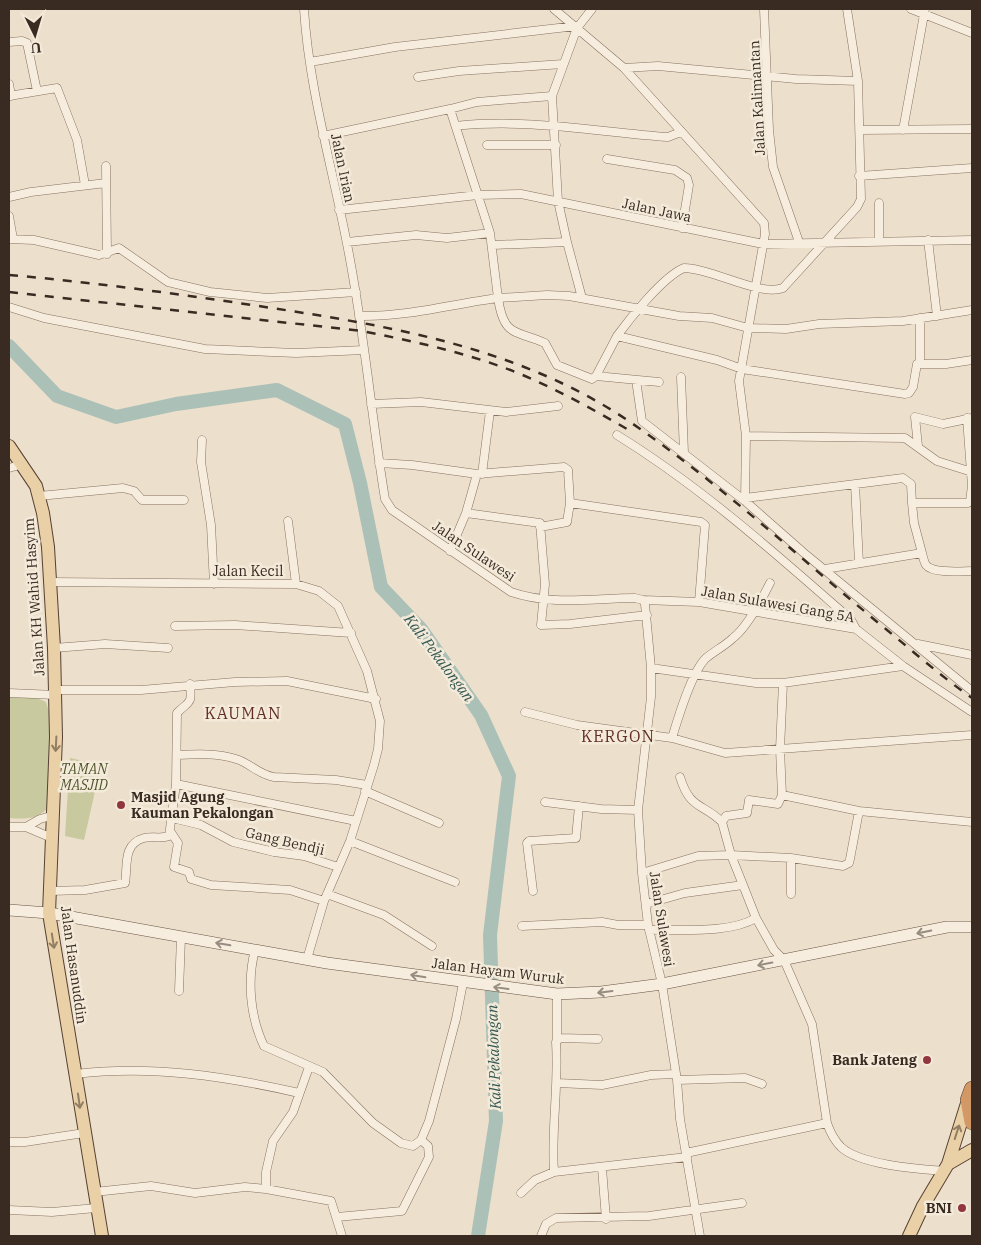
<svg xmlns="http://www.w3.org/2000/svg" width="981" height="1245" viewBox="0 0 981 1245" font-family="'IBM Plex Serif',serif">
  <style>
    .green { fill: #c8c99f }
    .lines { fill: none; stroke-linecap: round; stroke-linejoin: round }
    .river { stroke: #abc1b8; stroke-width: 14 }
    .street-casing { stroke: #877260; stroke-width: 9 }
    .secondary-casing { stroke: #695343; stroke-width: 12 }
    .primary-casing { stroke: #564134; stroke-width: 14 }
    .highway-casing { stroke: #564134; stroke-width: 16 }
    .street { stroke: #f7edde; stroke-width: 8 }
    .secondary { stroke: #f7edde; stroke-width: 11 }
    .primary { stroke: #ead0a7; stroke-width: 12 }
    .highway { stroke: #d29865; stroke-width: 15 }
    .rail { stroke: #392b22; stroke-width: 2.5; stroke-dasharray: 9 9; stroke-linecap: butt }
    .oneway { stroke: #927e64 }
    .oneway2 { stroke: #988c80 }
    .poi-dot { fill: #91353e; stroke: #f4eada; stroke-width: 2 }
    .labels { text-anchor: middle; stroke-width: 5; stroke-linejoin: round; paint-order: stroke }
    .street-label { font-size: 14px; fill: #392b22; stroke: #f4eada }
    .park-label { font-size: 14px; font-style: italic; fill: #4d542b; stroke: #f4eada }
    .poi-label { font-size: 14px; font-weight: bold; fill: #392b22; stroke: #f4eada; text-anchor: end }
    .water-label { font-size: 15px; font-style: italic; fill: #335852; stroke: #f4eada }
    .quarter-label { font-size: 16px; letter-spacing: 1px; fill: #622d25; stroke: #f4eada }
  </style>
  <rect width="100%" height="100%" fill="#ecdfcb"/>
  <path class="green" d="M9,697l28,1 9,4 4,13 -2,93c-12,12 -23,11 -39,10z
    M70,758l31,7 -17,75 -19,-4z"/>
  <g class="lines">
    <path class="river" d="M9,346l48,50 59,21 60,-13 101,-14 68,34 15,59 21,104 40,42 60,86 28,61 -19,159 6,186 -18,115"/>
    <g class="street-casing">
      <path id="street" d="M304,9c5,80 28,157 43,235 17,84 24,170 38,255l7,11 119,82c41,14 82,6 124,6l8,2 2,4 6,64v29l-13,113 4,63 6,52 14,59 15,96 3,39 20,117
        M554,9l70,59 140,155 1,11 -26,147 7,55 -1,65
        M764,9l5,121 4,37 26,75
        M847,9l11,72 3,118 -4,8 -74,81c-23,9 -72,-20 -99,-20 -20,8 -54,50 -67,68l100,24 25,9 163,25 4,-1 4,-6 4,-23h29l26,-4
        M911,9l61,24
        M9,42l13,-1 5,2 10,48
        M310,62l85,-15 181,-21
        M624,68l34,-2 138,13 62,2
        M418,77l41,-6 104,-7
        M9,84l2,12
        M9,96l48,-8 20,52 8,45
        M450,109l27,-7 75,-6
        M456,126c72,-8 142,6 212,11l13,-5
        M860,130l112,-1
        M903,130l22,-121
        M323,136l127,-27 40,124 8,65 49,-3 22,1 110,20 33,2 36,10 38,1 33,-5 84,-3 69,-11
        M487,145h69
        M607,159l68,11 12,8 2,7 -7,43
        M106,166l1,88
        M859,176l113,-8
        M9,197l22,-5 75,-9
        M339,210l139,-15 43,-1 242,50 209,-4
        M9,216l4,23
        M9,239l25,1 65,15 20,-7 49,34 42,10 57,6 89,-6
        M879,240v-37
        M928,240l9,76
        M347,242l69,-7 31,3 43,-5
        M567,242l15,56
        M493,245l74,-3 -9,-41 -6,-105 25,-68 15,-19
        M9,307l35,11 161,31 91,4 68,-3
        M359,316c48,1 93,-12 139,-18 6,40 18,32 47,45l12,22 35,14 4,-3 21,-40
        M920,363v-45
        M596,376l63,6
        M681,377l3,76
        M636,380l6,41 103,80 59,52 168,138
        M371,404l50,-2 85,10 52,-6
        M617,435c81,50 151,112 223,175l11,10 5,9
        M746,436l159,2 32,23 35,11
        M202,440l-1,22 10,63 3,59
        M918,446l-3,-29 28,7 29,-6
        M379,463l33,2 65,9 87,-7 4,3 2,33 131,19 4,3 -6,77
        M9,468l14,-4
        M482,474l8,-63
        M855,484l4,79
        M39,496l84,-8 11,3 8,9h42
        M745,498l158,-20 8,6 1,19
        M466,513l74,10 5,61 -4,41 29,-1 77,-9
        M288,521l8,63
        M540,527l27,-5 3,-19
        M450,551l16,-38 11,-39
        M922,553l-8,-30 -2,-20h56l2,-2 2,-15 -5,-68
        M825,569l97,-16c1,4 2,9 4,12 7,9 36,6 46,6
        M50,582l246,2 23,7 19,15 29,65 13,50 -2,28 -4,16 -24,76 -26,60 -17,58
        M643,600l56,2 157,27 47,37 69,46
        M175,626l60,-1 116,8
        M918,644l54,11
        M54,648l51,-4 63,4
        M651,668l105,15h27l120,-17
        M56,690h85l94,-8 52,-1 89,18
        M9,693l47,2
        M525,712l52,13 95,13 53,15 247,-18
        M672,738c6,-20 19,-64 33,-79 9,-8 20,-13 28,-21 14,-11 29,-39 37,-55
        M177,755c19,-1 41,-2 59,4 14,4 23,16 38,18l62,3 31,5
        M680,777c10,33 23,26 42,45l9,33 12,30
        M176,784l180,37
        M365,791l74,32
        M782,795l-2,-46 3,-66
        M545,802l56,7 37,1
        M172,818l29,7 32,17 41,10 30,4 34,11
        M722,822l4,-6 21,-3 2,-13 29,4 4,-9 77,16 113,11
        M9,827h17l26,11
        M26,827l14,-8 11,-3
        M170,831l8,12 -4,24 15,5 2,7 20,6 79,5 34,11
        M350,841l105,41
        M642,873l56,-17 33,-1 60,3 52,8 6,-3 1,-4 9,-48
        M50,891l35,-1 40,-7c3,-16 -3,-39 19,-45 8,-2 17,1 25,-2l7,-52 1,-71c13,-13 15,-8 13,-29
        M533,891l-6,-48 2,-2 47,-3 3,-32
        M327,894l57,21 48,31
        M791,894v-36
        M646,904l39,-11 58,-8 13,33 18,32 10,10 28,64 15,99c3,9 7,17 14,24 19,18 77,22 103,24
        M522,926l80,-4 16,3h30
        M649,930c32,-1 80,4 107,-12
        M255,950c-8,30 -5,67 9,96l59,26 50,51 28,20 12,3 8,-6 8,-19 27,-102 7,-36
        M179,991l2,-54
        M598,1039l-38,-1 -4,4c3,44 -5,87 -2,130l133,-15
        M557,1040v-46
        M309,1067l-16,45 -20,29 -7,31v17l65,12 11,35
        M76,1074c75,-9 149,2 223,19
        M677,1080l68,-2 17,6
        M557,1083l45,2 49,-10 25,-1
        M9,1142h16l59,-9
        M686,1153l141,-30
        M602,1168l4,51
        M94,1192l57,-6 44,7 50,-6 21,2
        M521,1193l14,-13 19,-8
        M9,1210l43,2 44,-4
        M337,1217l65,-6 27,-54 -1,-11 -7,-6
        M541,1236l5,-12 10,-6 93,-2 93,-13"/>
    </g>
    <g class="secondary-casing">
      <path id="secondary" d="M9,910l40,3 278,50 230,31 44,-2 61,-8 285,-57h25"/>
    </g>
    <g class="primary-casing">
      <path id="primary" d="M9,446l27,40 7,27 5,34 6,101 2,89 -7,176 53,323
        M948,1164l24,-14
        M909,1236l14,-30 25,-42 20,-64"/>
    </g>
    <g class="highway-casing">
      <path id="highway" d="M972,1089l-4,11 4,22"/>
    </g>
    <use href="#street" class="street"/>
    <use href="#secondary" class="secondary"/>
    <use href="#primary" class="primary"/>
    <use href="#highway" class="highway"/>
    <path class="rail" d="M9,275c81,7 162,18 243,30 133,20 268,41 381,119 90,62 170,137 254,206 28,23 55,47 85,68
      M9,292l353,39c55,11 111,23 163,45 35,15 69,34 102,53"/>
  </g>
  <defs><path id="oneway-shaft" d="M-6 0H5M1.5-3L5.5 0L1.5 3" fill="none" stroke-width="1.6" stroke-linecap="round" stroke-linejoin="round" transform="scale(1.25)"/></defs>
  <g class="oneway">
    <use href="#oneway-shaft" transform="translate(56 744) rotate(93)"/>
    <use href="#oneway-shaft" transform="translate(53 941) rotate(81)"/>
    <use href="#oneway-shaft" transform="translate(79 1101) rotate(82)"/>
    <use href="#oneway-shaft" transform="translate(957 1132) rotate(-72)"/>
  </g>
  <g class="oneway2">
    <use href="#oneway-shaft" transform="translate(924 932) rotate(168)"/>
    <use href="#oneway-shaft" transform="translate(223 944) rotate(-170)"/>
    <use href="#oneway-shaft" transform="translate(765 964) rotate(169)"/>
    <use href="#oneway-shaft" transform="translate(418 976) rotate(-171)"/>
    <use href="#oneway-shaft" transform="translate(501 988) rotate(-172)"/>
    <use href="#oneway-shaft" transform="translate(605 992) rotate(173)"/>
  </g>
  <g class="poi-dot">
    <circle cx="121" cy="805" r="5"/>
    <circle cx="927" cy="1060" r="5"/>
    <circle cx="962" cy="1208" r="5"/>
  </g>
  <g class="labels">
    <g class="street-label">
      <text transform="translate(757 98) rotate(-93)" y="5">Jalan Kalimantan</text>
      <text transform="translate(343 168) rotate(78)" y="5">Jalan Irian</text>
      <text transform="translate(657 210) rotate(12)" y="5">Jalan Jawa</text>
      <text transform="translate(474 551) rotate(34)" y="5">Jalan Sulawesi</text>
      <text x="248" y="576">Jalan Kecil</text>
      <text transform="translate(34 597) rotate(-94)" y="5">Jalan KH Wahid Hasyim</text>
      <text transform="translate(778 604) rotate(10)" y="5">Jalan Sulawesi Gang 5A</text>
      <text transform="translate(285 841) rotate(13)" y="5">Gang Bendji</text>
      <text transform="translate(662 919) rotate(81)" y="5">Jalan Sulawesi</text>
      <text transform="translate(74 965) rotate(82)" y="5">Jalan Hasanuddin</text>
      <text transform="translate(498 971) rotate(7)" y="5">Jalan Hayam Wuruk</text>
    </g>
    <g class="park-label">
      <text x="84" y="774">TAMAN<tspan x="84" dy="16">MASJID</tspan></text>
    </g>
    <g class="poi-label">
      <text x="131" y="802" text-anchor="start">Masjid Agung<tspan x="131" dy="16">Kauman Pekalongan</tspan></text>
      <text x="917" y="1065">Bank Jateng</text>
      <text x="952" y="1213">BNI</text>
    </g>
    <g class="water-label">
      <text transform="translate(439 658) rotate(53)" y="5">Kali Pekalongan</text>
      <text transform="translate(494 1057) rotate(-92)" y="5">Kali Pekalongan</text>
    </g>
    <g class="quarter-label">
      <text x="243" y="719">KAUMAN</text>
      <text x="618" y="742">KERGON</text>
    </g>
  </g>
  <rect width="981" height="1245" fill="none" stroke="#392b22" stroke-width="20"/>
  <g transform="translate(35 35) rotate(175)" stroke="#f4eada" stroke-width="4" paint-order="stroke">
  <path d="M0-4L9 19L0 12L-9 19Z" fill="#392b22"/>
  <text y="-8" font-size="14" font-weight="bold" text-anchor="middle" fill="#392b22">U</text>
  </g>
</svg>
